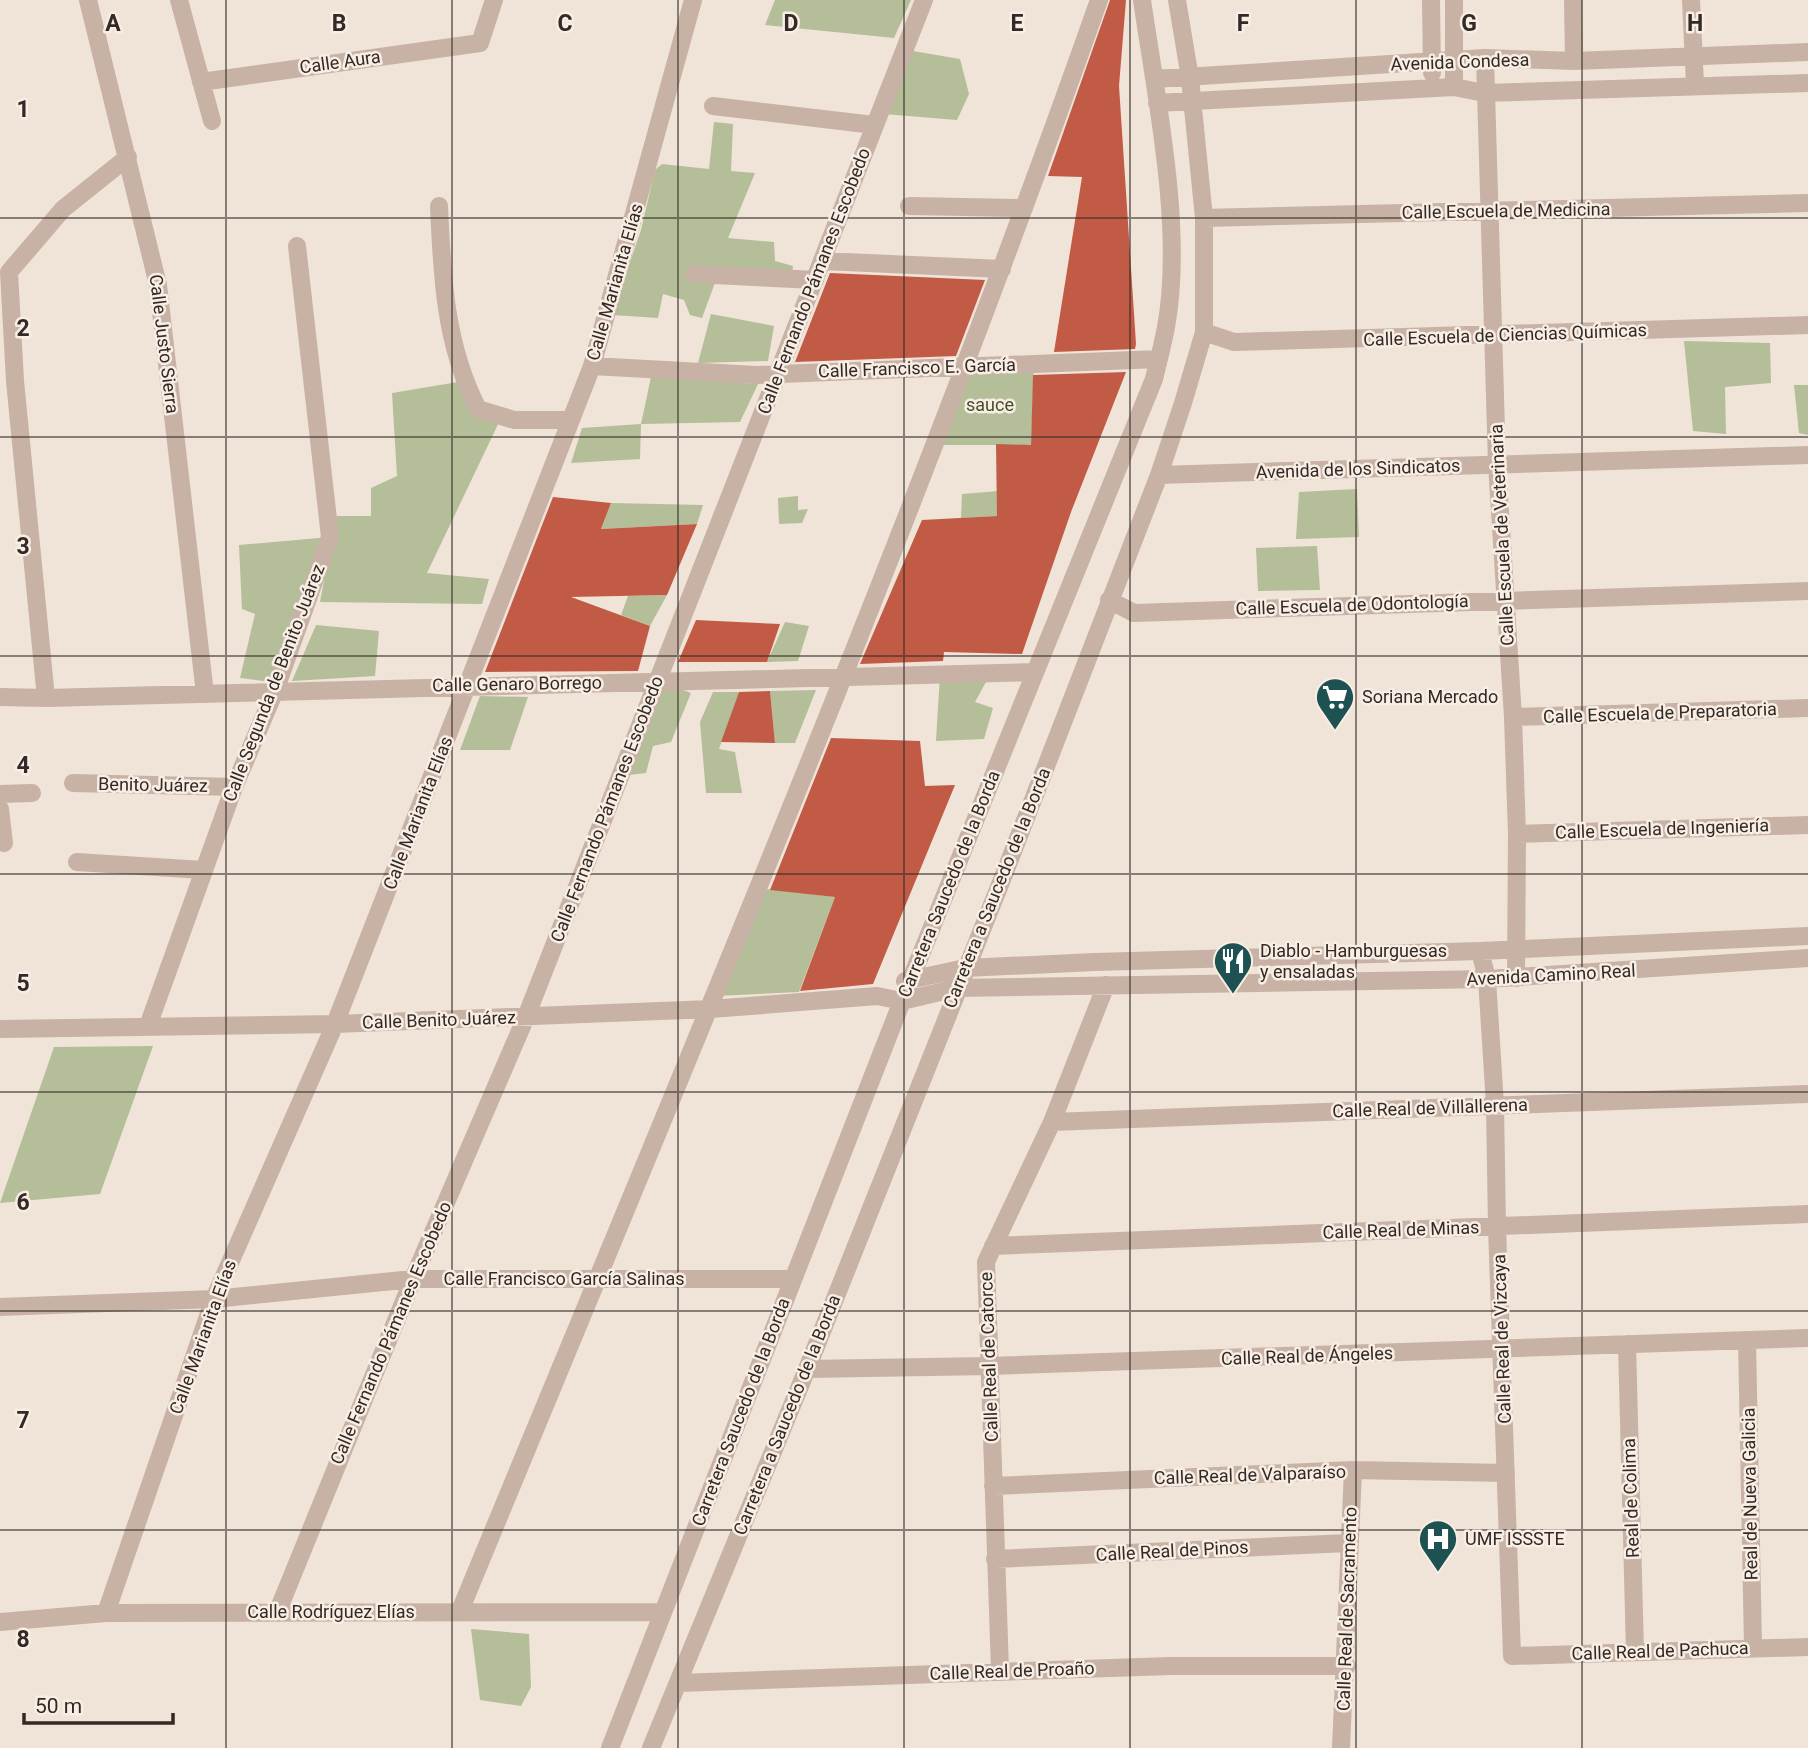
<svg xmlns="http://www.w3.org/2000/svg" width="1808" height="1748" viewBox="0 0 1808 1748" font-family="Roboto,sans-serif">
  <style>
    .green { fill: #b4be99 }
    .building { fill: #c15b45 }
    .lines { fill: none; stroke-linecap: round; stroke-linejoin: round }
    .minor { stroke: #c7b2a5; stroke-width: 18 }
    .grid { fill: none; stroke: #332926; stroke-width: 2; stroke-opacity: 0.55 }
    .labels { text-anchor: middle; stroke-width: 5; stroke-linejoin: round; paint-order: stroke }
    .street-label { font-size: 18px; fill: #332926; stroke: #f8eee4 }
    .park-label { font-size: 18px; fill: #45502b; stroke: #f8eee4 }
    .poi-label { font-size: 18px; fill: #332926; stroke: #f8eee4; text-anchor: start }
    .grid-label { font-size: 23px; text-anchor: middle; font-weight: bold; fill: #332926; stroke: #f8eee4; stroke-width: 5; stroke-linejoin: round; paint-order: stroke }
  </style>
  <rect width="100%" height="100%" fill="#f0e3d8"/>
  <path class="green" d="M775,0h136l-17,38 -129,-13z
    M913,51l47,8 9,35 -12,26 -73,-6z
    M714,122l19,2 -2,47 24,2 -27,65 46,4 1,19 18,5 -1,8 -72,-5 -18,49 -12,-3 -6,-15 -21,-6 -5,24 -46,-3 29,-85 14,-60 7,-6 47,5z
    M711,314l63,12 -6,35 -70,2z
    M1684,341l86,2 1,40 -46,4 1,47 -33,-3z
    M1034,364l-3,81h-99l31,-79z
    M651,377l107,7 -18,38 -99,2 -1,35 -69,4 11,-35 59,-4z
    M464,381l14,35h24l-75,157 62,6 -7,25 -162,-2 16,-86h35v-28l26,-12 -5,-83z
    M1794,385h14v50l-9,-2z
    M1357,489l2,48 -63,2 3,-47z
    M999,491l-2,25 -36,2 1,-24z
    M798,496v14l10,-1 -6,14 -23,1 -1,-26z
    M611,503l92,2 -6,19 -96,5z
    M330,537l-52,146 -38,-5 15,-64 -13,-5 -3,-64z
    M1317,546l3,44 -62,1 -2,-43z
    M667,595l-17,31 -29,-11 7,-19z
    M785,622l24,4 -11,35 -31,1z
    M316,625l63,6 -4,45 -83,5z
    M991,673l-16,29 18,6 -9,31 -48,2 4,-67z
    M658,681l33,12 -20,49 -18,4 -7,27 -26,3z
    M816,690l-21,53h-20l-5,-52z
    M713,692h26l-20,57 16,3 7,41h-36l-6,-71z
    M480,696l48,1 -18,53h-50z
    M758,888l77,9 -36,95 -83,4z
    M153,1046l-53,148 -100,9 54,-156z
    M471,1629l58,5 2,53 -10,19 -41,-6z"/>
  <path class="building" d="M1110,0h16l-7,86 17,258 -1,5 -81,3 28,-175 -34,-1z
    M830,273l155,7 -29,76 -161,6z
    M1126,372l-55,140 -49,142 -78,-2 -1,9 -83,3 62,-144 75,-4 -1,-72 35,1 2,-70z
    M553,497l58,6 -10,26 96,-5 -30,71 -96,2 79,29 -12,45 -153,1z
    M696,620l84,4 -13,38h-89z
    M770,691l5,52 -54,-1 18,-50z
    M831,738l89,3 5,45 30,-1 -82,199 -73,7 35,-94 -65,-7z"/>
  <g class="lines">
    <path class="minor" d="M88,0l70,285 47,409
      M179,0l33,121
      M1431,0l1,73
      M1573,0l1,61
      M1691,0l4,84
      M1485,58l12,406 16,253 4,117 -1,144
      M1154,79l331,-21 89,3 234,-9
      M201,82l279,-39 14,-43
      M1454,87v-87
      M1157,103l297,-16 30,6 324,-10
      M713,106l161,19
      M439,206c3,71 6,139 39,203l36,11h57
      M909,206l115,2
      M1204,218l604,-15
      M823,261l179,8
      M694,274l121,6
      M1204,332l30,10 574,-17
      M592,366l164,9 403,-16
      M1159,475l649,-20
      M1109,600l25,13 674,-22
      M0,697l46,1 989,-26
      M46,698l-31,-317 -6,-109 54,-63 65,-52
      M1513,717l295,-9
      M73,783l161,4
      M0,794l32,-1
      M0,809l4,34
      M1517,834l291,-9
      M77,862l126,8
      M1480,951l7,28 8,126 2,122 15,429 296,-9
      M905,981l60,-13 130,-6 385,-11 328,-15
      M148,1026l86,-239 41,-96 55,-154 -33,-291
      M0,1029l335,-5 376,-15 166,-13 25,5 55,-13 530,-9 321,-21
      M1052,1122l756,-28
      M993,1246l815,-32
      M0,1307l214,-8 199,-20h380
      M1747,1340l6,307
      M1627,1344l8,308
      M807,1369l182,-3 819,-28
      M993,1486l360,-16 153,3
      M995,1559l354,-16
      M460,1611c220,-534 447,-1066 639,-1611
      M106,1613l108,-314 121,-275 257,-658 101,-366
      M277,1613l136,-334 113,-262 398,-1017
      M0,1622l106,-9 557,-1
      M1000,1670l-14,-408 66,-140 54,-137
      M678,1683l492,-17h177
      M610,1748l292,-747 252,-622c4,-17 9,-35 12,-52 18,-97 -10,-230 -24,-327
      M651,1748l156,-379 198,-497 154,-397 24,-72 21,-71v-114l-14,-140 -13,-78
      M1341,1748l12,-278"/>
  </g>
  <path class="grid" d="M226,0v1748M452,0v1748M678,0v1748M904,0v1748M1130,0v1748M1356,0v1748M1582,0v1748M0,218h1808M0,437h1808M0,656h1808M0,874h1808M0,1092h1808M0,1311h1808M0,1530h1808"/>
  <defs>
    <g id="supermarket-pin" transform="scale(2.0125)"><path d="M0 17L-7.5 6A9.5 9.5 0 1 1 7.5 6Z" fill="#1e5252" stroke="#f8eee4"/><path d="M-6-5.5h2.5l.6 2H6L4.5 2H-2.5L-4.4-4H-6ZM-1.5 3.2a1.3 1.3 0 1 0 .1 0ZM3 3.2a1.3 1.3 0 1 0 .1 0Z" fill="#fff"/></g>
    <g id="restaurant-pin" transform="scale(2.0125)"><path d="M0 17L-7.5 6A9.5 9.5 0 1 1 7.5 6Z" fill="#1e5252" stroke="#f8eee4"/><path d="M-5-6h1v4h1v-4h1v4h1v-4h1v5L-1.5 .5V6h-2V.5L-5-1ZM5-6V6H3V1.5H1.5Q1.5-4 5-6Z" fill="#fff"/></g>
    <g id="hospital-pin" transform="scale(2.0125)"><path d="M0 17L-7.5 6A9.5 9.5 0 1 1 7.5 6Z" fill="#1e5252" stroke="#f8eee4"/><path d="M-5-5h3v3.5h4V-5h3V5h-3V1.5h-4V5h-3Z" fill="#fff"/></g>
  </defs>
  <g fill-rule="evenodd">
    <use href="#supermarket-pin" x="1335" y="697"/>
    <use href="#restaurant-pin" x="1233" y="961"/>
    <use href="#hospital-pin" x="1438" y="1539"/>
  </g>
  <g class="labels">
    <g class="street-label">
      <text transform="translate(340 62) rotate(-8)" y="6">Calle Aura</text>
      <text transform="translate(1460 62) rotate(-2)" y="6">Avenida Condesa</text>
      <text transform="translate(1506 211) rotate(-1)" y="6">Calle Escuela de Medicina</text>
      <text transform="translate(814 281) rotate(-69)" y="6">Calle Fernando Pámanes Escobedo</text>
      <text transform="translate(615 282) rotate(-74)" y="6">Calle Marianita Elías</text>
      <text transform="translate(1505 335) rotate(-2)" y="6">Calle Escuela de Ciencias Químicas</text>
      <text transform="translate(164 344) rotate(83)" y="6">Calle Justo Sierra</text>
      <text transform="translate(917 368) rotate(-2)" y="6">Calle Francisco E. García</text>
      <text transform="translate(1358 469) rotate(-2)" y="6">Avenida de los Sindicatos</text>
      <text transform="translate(1502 535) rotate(-93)" y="6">Calle Escuela de Veterinaria</text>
      <text transform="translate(1352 605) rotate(-2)" y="6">Calle Escuela de Odontología</text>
      <text transform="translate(274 683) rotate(-69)" y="6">Calle Segunda de Benito Juárez</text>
      <text transform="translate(517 684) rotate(-1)" y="6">Calle Genaro Borrego</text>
      <text transform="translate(1660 713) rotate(-2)" y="6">Calle Escuela de Preparatoria</text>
      <text transform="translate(153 785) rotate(1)" y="6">Benito Juárez</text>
      <text transform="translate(607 809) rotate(-69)" y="6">Calle Fernando Pámanes Escobedo</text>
      <text transform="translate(418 813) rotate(-69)" y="6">Calle Marianita Elías</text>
      <text transform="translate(1662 829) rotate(-2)" y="6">Calle Escuela de Ingeniería</text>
      <text transform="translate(949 884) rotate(-68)" y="6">Carretera Saucedo de la Borda</text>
      <text transform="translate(997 888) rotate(-68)" y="6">Carretera a Saucedo de la Borda</text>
      <text transform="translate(1551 975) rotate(-3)" y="6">Avenida Camino Real</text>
      <text transform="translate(439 1020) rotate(-2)" y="6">Calle Benito Juárez</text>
      <text transform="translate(1430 1108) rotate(-2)" y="6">Calle Real de Villallerena</text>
      <text transform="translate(1401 1230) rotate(-2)" y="6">Calle Real de Minas</text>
      <text x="564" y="1285">Calle Francisco García Salinas</text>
      <text transform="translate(391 1333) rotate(-67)" y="6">Calle Fernando Pámanes Escobedo</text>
      <text transform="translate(203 1337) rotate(-70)" y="6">Calle Marianita Elías</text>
      <text transform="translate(1502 1339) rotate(-92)" y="6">Calle Real de Vizcaya</text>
      <text transform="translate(1307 1356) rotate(-2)" y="6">Calle Real de Ángeles</text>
      <text transform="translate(989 1357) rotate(-92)" y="6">Calle Real de Catorce</text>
      <text transform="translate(741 1412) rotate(-69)" y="6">Carretera Saucedo de la Borda</text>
      <text transform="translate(787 1415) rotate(-68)" y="6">Carretera a Saucedo de la Borda</text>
      <text transform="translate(1250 1475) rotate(-2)" y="6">Calle Real de Valparaíso</text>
      <text transform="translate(1750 1494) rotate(-91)" y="6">Real de Nueva Galicia</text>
      <text transform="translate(1631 1498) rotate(-92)" y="6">Real de Colima</text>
      <text transform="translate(1172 1551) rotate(-3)" y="6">Calle Real de Pinos</text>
      <text transform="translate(1347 1609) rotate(-88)" y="6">Calle Real de Sacramento</text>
      <text x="331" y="1618">Calle Rodríguez Elías</text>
      <text transform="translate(1660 1651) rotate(-2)" y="6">Calle Real de Pachuca</text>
      <text transform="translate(1012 1671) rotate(-2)" y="6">Calle Real de Proaño</text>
    </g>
    <g class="park-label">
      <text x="990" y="411">sauce</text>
    </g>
    <g class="poi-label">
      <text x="1362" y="703">Soriana Mercado</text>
      <text x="1260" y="957">Diablo - Hamburguesas<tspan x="1260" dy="21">y ensaladas</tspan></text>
      <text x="1465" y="1545">UMF ISSSTE</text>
    </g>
  </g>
  <g class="grid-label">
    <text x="113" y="31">A</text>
    <text x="339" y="31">B</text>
    <text x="565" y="31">C</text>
    <text x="791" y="31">D</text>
    <text x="1017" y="31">E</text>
    <text x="1243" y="31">F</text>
    <text x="1469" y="31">G</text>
    <text x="1695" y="31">H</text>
    <text x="23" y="117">1</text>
    <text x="23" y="336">2</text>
    <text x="23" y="554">3</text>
    <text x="23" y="773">4</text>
    <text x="23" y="991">5</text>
    <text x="23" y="1210">6</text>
    <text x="23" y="1428">7</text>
    <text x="23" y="1647">8</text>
  </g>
  <path d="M24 1713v10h149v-10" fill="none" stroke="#332926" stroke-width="3.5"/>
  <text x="35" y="1713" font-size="21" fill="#332926" stroke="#f8eee4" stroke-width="5" paint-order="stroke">50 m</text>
</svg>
